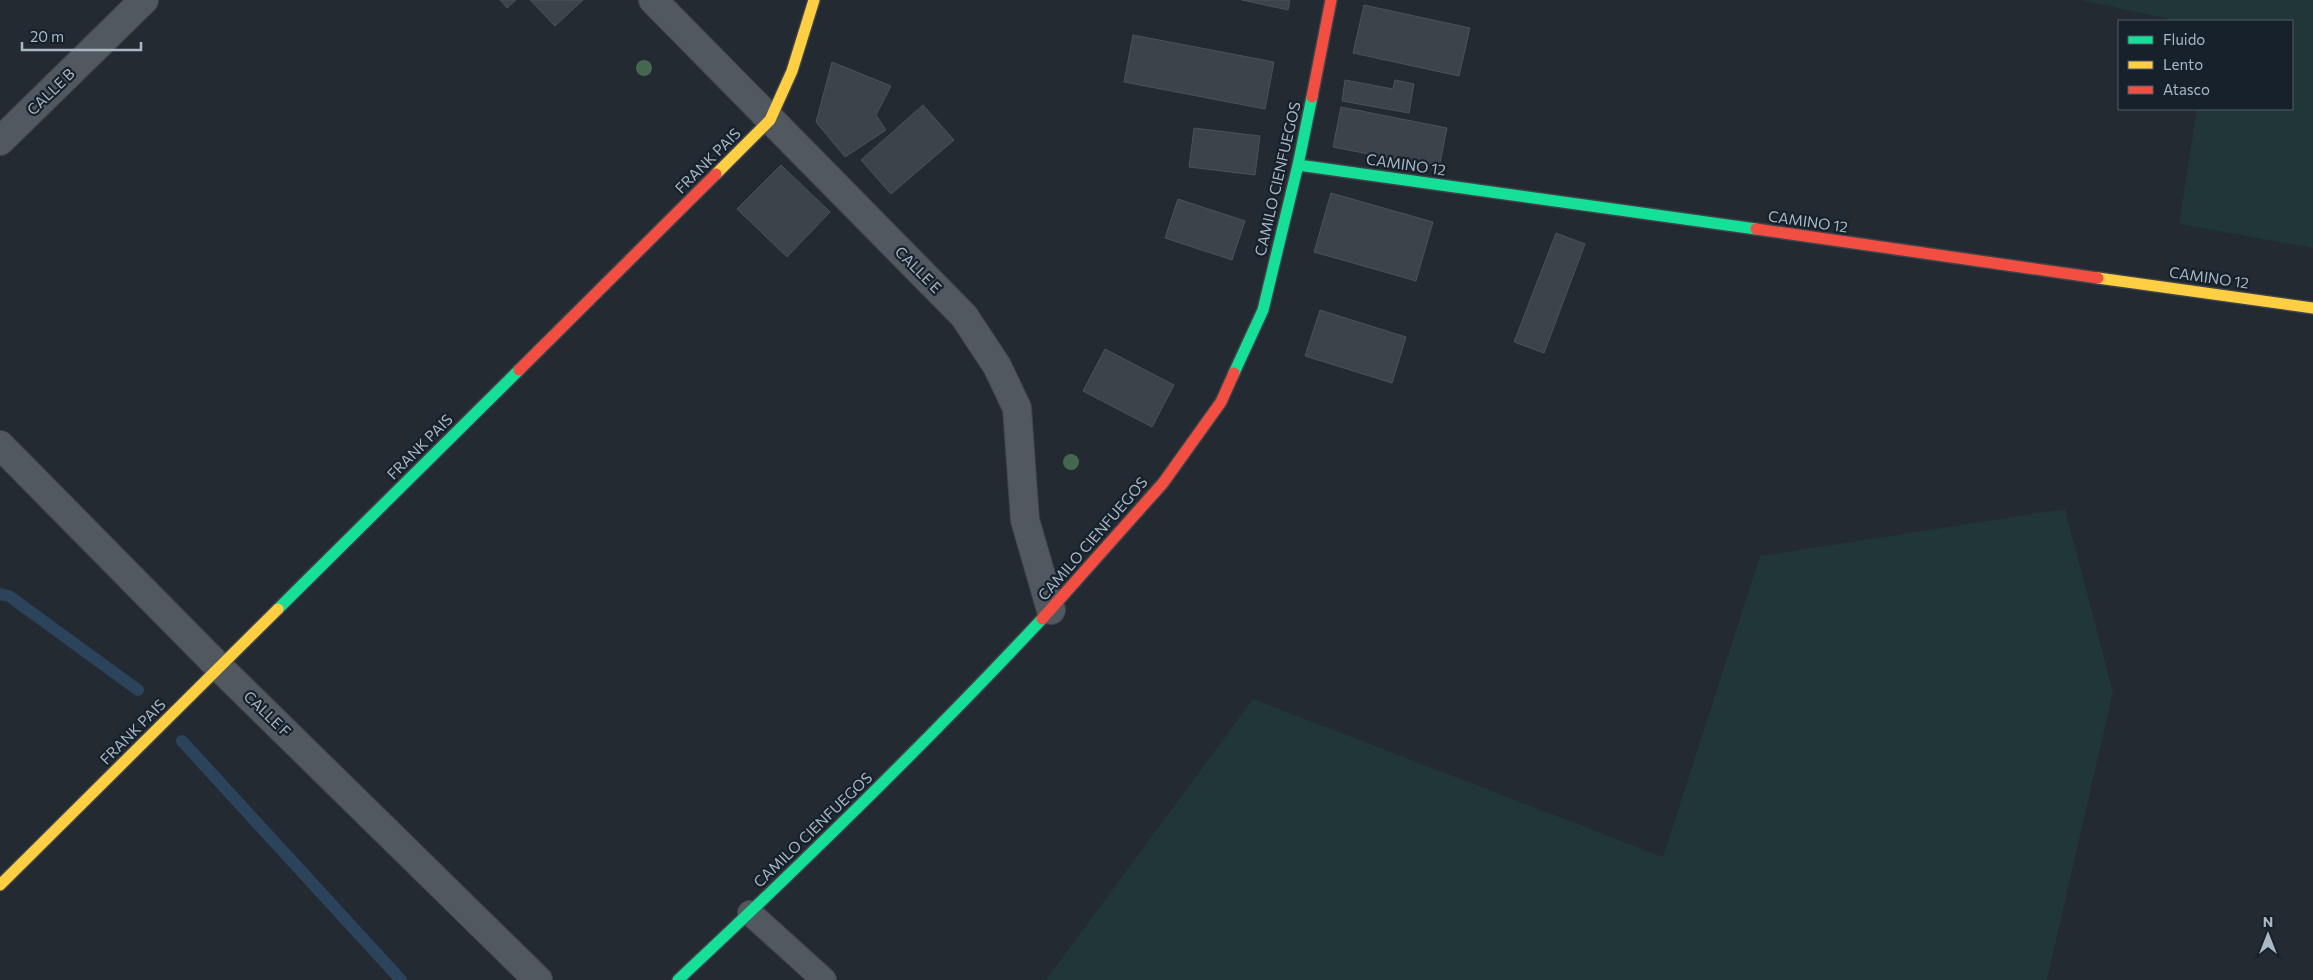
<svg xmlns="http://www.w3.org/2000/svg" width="2313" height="980" viewBox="0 0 2313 980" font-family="Commissioner,sans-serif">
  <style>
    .green { fill: #203637 }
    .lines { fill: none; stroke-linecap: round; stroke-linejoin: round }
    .stream { stroke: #2b445b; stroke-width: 12 }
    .building { fill: #3d434a; stroke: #4a525a }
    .lane-casing { stroke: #3f444a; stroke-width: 26 }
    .street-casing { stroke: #3f444a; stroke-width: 30 }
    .fast-casing { stroke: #3f444a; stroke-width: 14 }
    .slow-casing { stroke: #3f444a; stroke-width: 14 }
    .jam-casing { stroke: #3f444a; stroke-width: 14 }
    .lane { stroke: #525860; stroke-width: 24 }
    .street { stroke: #525860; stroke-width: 28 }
    .fast { stroke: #16e098; stroke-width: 11 }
    .slow { stroke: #ffcf43; stroke-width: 11 }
    .jam { stroke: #f24e42; stroke-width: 11 }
    .tree { fill: #45664f }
    .labels { text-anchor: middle; stroke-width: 4.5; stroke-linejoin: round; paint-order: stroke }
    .street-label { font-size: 15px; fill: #aab7c5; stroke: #16212c }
  </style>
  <rect width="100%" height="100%" fill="#232a31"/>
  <path class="green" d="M2081,0h232v248l-134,-24 18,-115h95v-88h-114z
    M2065,509l48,183 -66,288h-1001l207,-281 410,158 97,-301z"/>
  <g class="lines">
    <path class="stream" d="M0,594l9,2 129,94
      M182,741l219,239"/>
  </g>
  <path class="building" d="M500,0h16l-9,8z
    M530,0h53l-28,26z
    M1242,0h48l-2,10z
    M1364,5l106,23 -11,48 -106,-23z
    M1133,35l141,27 -9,47 -141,-27z
    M832,62l59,24 -15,29 10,15 -41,27 -29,-35z
    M1345,80l48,9 2,-9 19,4 -5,29 -67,-12z
    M923,105l31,35 -63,54 -30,-34z
    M1341,107l106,21 -8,40 -106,-21z
    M1194,128l66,8 -5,39 -66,-8z
    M781,165l49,47 -43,45 -50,-48z
    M1331,193l102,29 -17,59 -102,-29z
    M1178,199l67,22 -13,39 -67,-22z
    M1556,233l29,11 -41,109 -30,-11z
    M1320,310l86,27 -14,46 -87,-27z
    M1105,349l69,36 -22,42 -69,-36z"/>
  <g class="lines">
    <g class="lane-casing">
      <path id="lane" d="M750,913l74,67"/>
    </g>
    <g class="street-casing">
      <path id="street" d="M653,0l311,316 33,50 20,42 8,112 26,90
        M0,141l144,-141
        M0,445l219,222 319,313"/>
    </g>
    <g class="fast-casing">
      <path id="fast" d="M1298,165l458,64
        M1234,373l29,-63 35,-145 14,-68
        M278,609l241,-239
        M678,980c125,-117 247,-236 364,-361"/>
    </g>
    <g class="slow-casing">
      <path id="slow" d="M716,174l54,-54 22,-49 22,-71
        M2098,278l215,30
        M0,885l278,-276"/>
    </g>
    <g class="jam-casing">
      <path id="jam" d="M1312,97l19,-97
        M1756,229l342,49
        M519,370l197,-196
        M1042,619l121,-136 58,-81 13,-29"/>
    </g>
    <use href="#lane" class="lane"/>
    <use href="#street" class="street"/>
    <use href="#fast" class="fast"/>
    <use href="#slow" class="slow"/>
    <use href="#jam" class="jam"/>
  </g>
  <g class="tree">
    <circle cx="644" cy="68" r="8"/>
    <circle cx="1071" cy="462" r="8"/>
  </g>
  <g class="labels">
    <g class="street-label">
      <text transform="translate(51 92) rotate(-44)" y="5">CALLE B</text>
      <text transform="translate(708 161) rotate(-45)" y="5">FRANK PAIS</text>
      <text transform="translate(1406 165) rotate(8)" y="5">CAMINO 12</text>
      <text transform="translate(1278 179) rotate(-77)" y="5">CAMILO CIENFUEGOS</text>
      <text transform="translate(1808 222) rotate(8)" y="5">CAMINO 12</text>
      <text transform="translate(918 270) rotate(45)" y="5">CALLE E</text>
      <text transform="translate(2209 278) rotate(8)" y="5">CAMINO 12</text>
      <text transform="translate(420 447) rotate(-45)" y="5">FRANK PAIS</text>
      <text transform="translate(1093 539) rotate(-49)" y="5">CAMILO CIENFUEGOS</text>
      <text transform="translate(267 714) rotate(44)" y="5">CALLE F</text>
      <text transform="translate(133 732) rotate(-45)" y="5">FRANK PAIS</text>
      <text transform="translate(813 830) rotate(-44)" y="5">CAMILO CIENFUEGOS</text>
    </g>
  </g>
  <rect x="2118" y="20" width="175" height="90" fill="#16212c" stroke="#515d69"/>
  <rect x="2128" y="36" width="25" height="8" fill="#16e098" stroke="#515d69"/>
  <text x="2163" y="45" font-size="15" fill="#aab7c5">Fluido</text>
  <rect x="2128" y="61" width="25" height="8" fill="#ffcf43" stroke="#515d69"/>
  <text x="2163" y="70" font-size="15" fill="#aab7c5">Lento</text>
  <rect x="2128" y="86" width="25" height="8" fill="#f24e42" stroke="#515d69"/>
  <text x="2163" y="95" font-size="15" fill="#aab7c5">Atasco</text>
  <g transform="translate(2268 935)" stroke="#16212c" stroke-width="4" paint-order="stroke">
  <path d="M0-4L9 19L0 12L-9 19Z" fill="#aab7c5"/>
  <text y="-8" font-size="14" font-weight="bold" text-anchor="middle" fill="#aab7c5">N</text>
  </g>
  <path d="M22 42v8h119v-8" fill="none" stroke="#aab7c5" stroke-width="2.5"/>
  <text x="30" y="42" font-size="15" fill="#aab7c5" stroke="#16212c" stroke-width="4" paint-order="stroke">20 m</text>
</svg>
